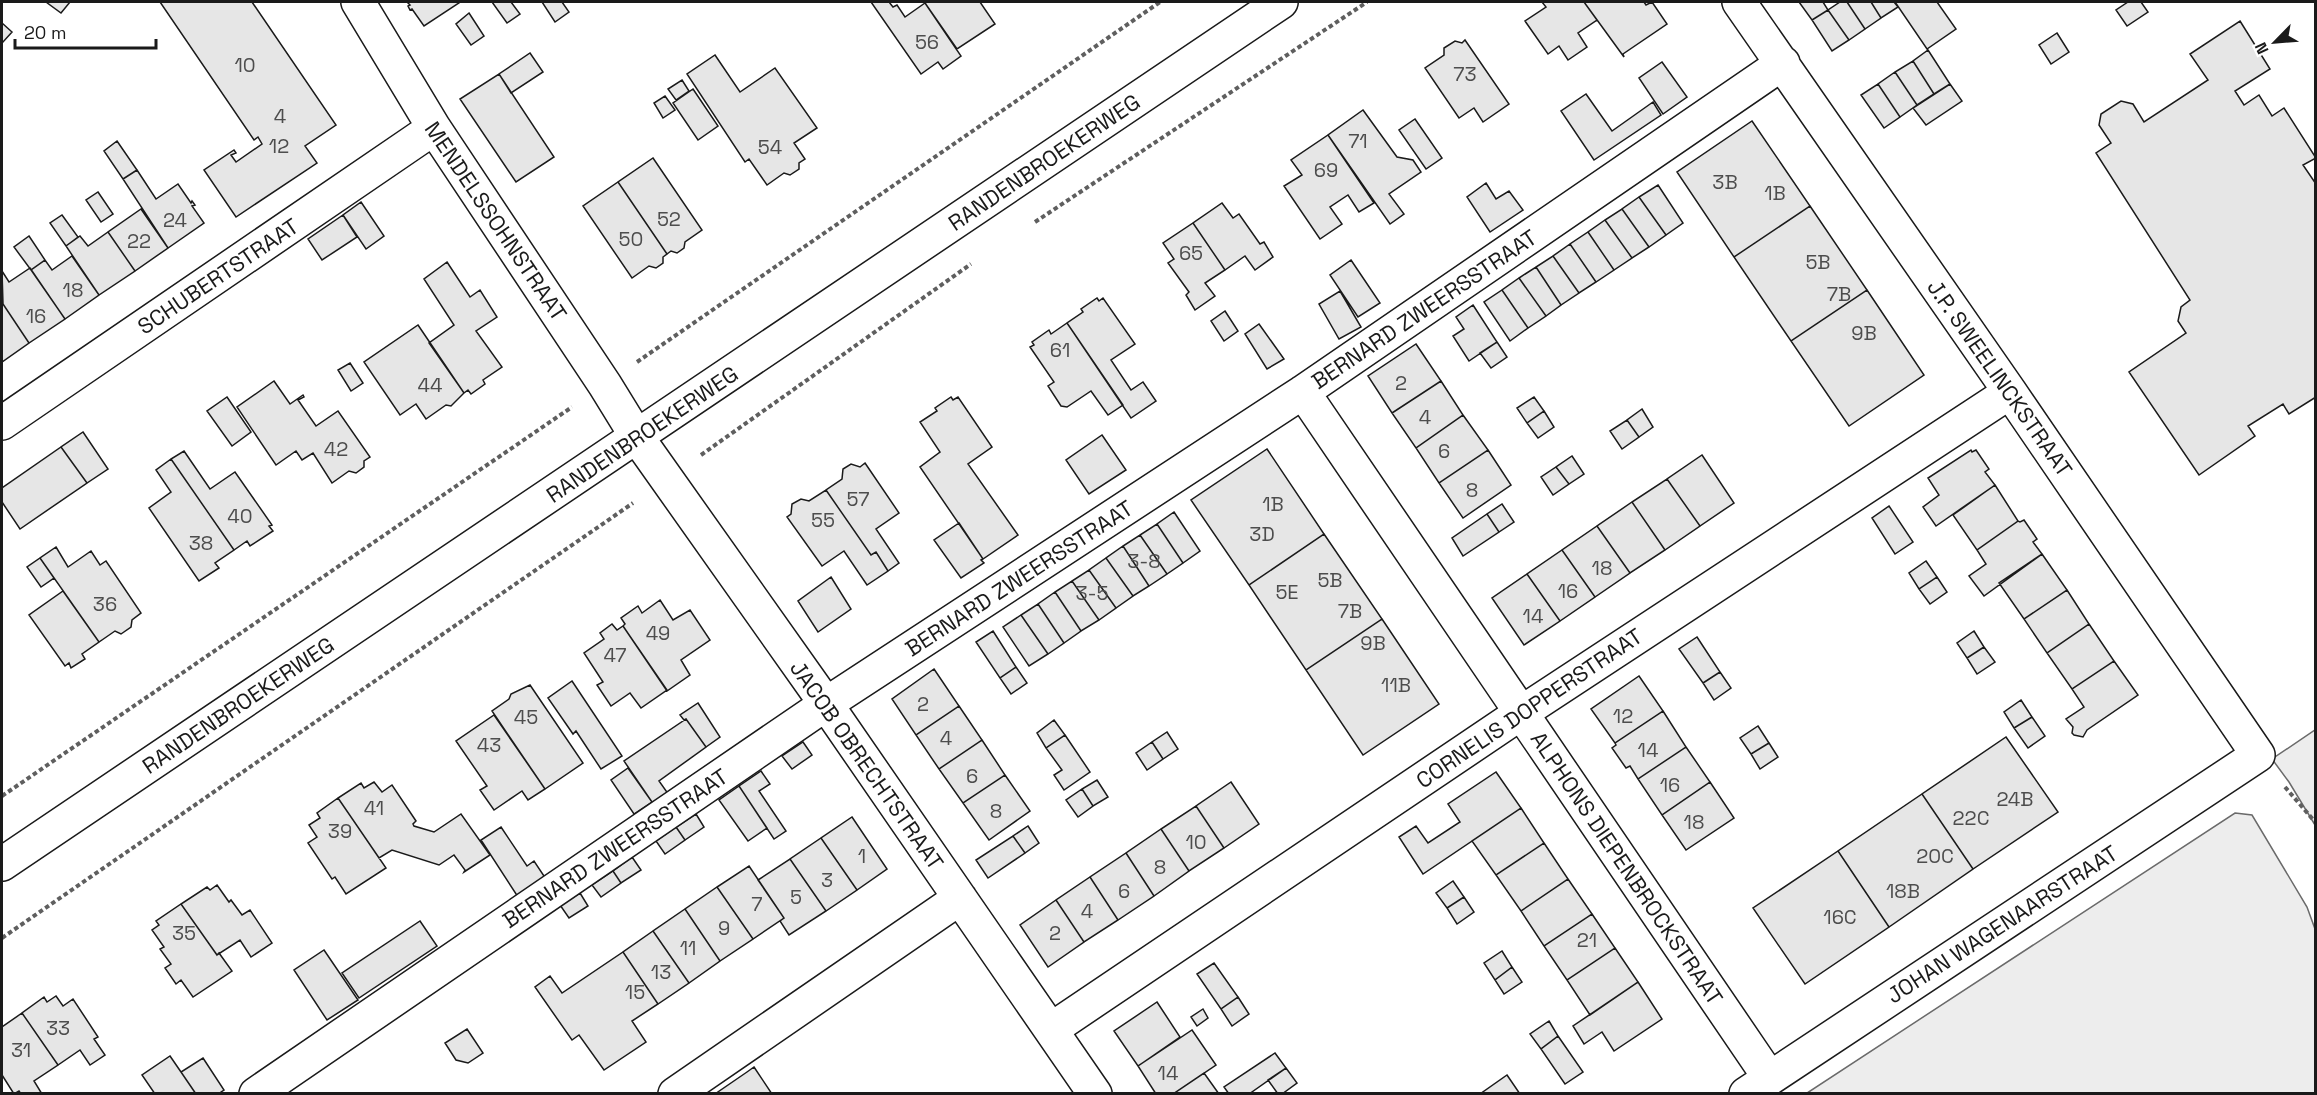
<svg xmlns="http://www.w3.org/2000/svg" width="2317" height="1095" viewBox="0 0 2317 1095" font-family="'Space Grotesk',sans-serif">
  <style>
    .green { fill: #ededed; stroke: #6a6a6a; stroke-width: 1.5 }
    .building { fill: #e6e6e6; stroke: #1a1a1a; stroke-width: 1.5 }
    .lines { fill: none; stroke-linecap: round; stroke-linejoin: round }
    .minor-casing { stroke: #1a1a1a; stroke-width: 36 }
    .path { stroke: #5f5f5f; stroke-width: 4; stroke-dasharray: 4.5 3; stroke-linecap: butt }
    .minor { stroke: #fff; stroke-width: 33 }
    .labels { text-anchor: middle; stroke-width: 4.5; stroke-linejoin: round; paint-order: stroke }
    .number-label { font-size: 20px; fill: #4d4d4d }
    .street-label { font-size: 22px; fill: #1a1a1a; stroke: #fff }
  </style>
  <rect width="100%" height="100%" fill="#fff"/>
  <path class="green" d="M2315,730v95l-26,-43 -17,-23z
    M2235,813l17,2 55,92 8,22v164h-508z"/>
  <path class="building" d="M46,2h24l-9,11z
    M160,2h92l84,123 -31,21 12,17 -81,54 -32,-47 30,-20 2,3 -5,2 5,7 26,-18 -4,-7 -4,3z
    M407,2h51l1,1 -35,23 -12,-17 -2,1 -2,-4 2,-1z
    M492,2h19l9,12 -13,9z
    M542,2h20l7,10 -14,10z
    M871,2h18l4,5 4,-2 8,12 20,-14 36,53 -18,13 -5,-7 -17,12z
    M927,2h53l15,22 -38,25 -32,-46z
    M1542,2h42l13,18 -19,13 9,14 -19,13 -9,-14 -11,8 -23,-33 21,-14z
    M1584,2h60l2,3 6,-3 15,22 -44,30 1,3z
    M1799,2h24l5,8 -16,10z
    M1840,2h7l18,27 -16,11 -21,-30z
    M1847,2h24l10,16 -16,11z
    M1871,2h23l4,5 -17,11z
    M1895,2h42l19,27 -29,20z
    M2128,2h13l7,10 -21,14 -11,-16z
    M1828,10l21,30 -17,11 -20,-31z
    M469,13l15,23 -13,9 -15,-21z
    M2240,21l30,48 -35,22 9,14 15,-10 13,21 12,-8 32,50 -13,7 13,19v213l-27,17 -6,-10 -35,22 7,10 -56,39 -70,-103 57,-39 -8,-12 3,-14 9,-7 -94,-147 15,-10 -12,-18 2,-11 20,-13 12,3 11,18 64,-42 -18,-26z
    M2,23l10,9 -9,10 -1,-1z
    M2057,33l12,19 -18,12 -12,-19z
    M1465,40l44,64 -26,18 -9,-14 -15,10 -34,-50 19,-13v-7l11,-7 7,2z
    M1928,50l22,34 -16,10 -21,-33z
    M530,53l13,19 -32,21 -12,-19z
    M715,55l25,37 35,-24 42,60 -23,15 11,16 -6,4v6l-9,6 -6,-2 -17,12 -18,-26 -4,3 -58,-88z
    M1913,61l21,33 -17,11 -22,-33z
    M1662,62l25,35 -24,17 -24,-36z
    M1895,72l22,33 -17,12 -22,-33z
    M499,74l55,83 -38,25 -56,-83z
    M682,80l7,11 -13,9 -8,-11z
    M1878,84l22,33 -16,11 -23,-33z
    M1950,84l12,17 -36,24 -13,-17z
    M693,89l25,37 -20,14 -25,-37z
    M1586,94l26,37 41,-29 8,13 -67,45 -33,-49z
    M665,96l10,14 -12,8 -9,-15z
    M1363,110l34,47 16,3 8,12 -32,22 15,20 -14,10 -62,-89z
    M1415,119l27,39 -16,11 -27,-39z
    M1752,121l58,85 -76,51 -57,-85z
    M1328,135l46,68 -15,9 -11,-17 -18,12 12,17 -22,15 -36,-53 18,-11 -11,-15z
    M117,141l20,29 -14,9 -19,-28z
    M653,158l49,72 -17,12 -1,6 -7,5 -6,-2 -4,3 -49,-72z
    M137,170l19,29 22,-15 13,19 1,-2 3,4 -3,1 12,17 -36,25 -45,-69z
    M618,182l49,72 -4,3v6l-7,5 -7,-2 -17,12 -49,-72z
    M1486,183l10,16 13,-8 14,19 -33,22 -23,-35z
    M1658,185l25,38 -17,12 -27,-38z
    M98,192l15,22 -12,8 -15,-22z
    M1639,197l27,38 -17,12 -27,-38z
    M361,202l23,34 -18,13 -23,-34z
    M1222,203l11,15 6,-4 21,30 4,-2 9,15 -18,13 -10,-14 -20,14 -32,-47z
    M1810,206l57,84 -76,51 -57,-84z
    M141,209l27,39 -33,23 -27,-39z
    M1622,209l27,38 -17,11 -27,-38z
    M62,215l16,22 -12,9 -16,-23z
    M343,215l14,22 -35,23 -14,-21z
    M1605,220l27,38 -18,12 -26,-38z
    M1193,223l32,47 -20,13 10,13 -20,14 -9,-15 3,-3 -21,-29 6,-4 -11,-16z
    M108,232l27,39 -36,24 -33,-49 14,-10 8,10z
    M1588,232l26,38 -18,12 -26,-38z
    M29,236l16,24 -14,10 -17,-23z
    M1570,244l26,38 -17,11 -26,-37z
    M72,256l27,39 -34,24 -34,-49 14,-10 7,10z
    M1553,256l26,37 -18,12 -25,-38z
    M1351,260l29,43 -22,14 -28,-42z
    M447,262l23,35 10,-7 17,27 -21,14 26,36 -19,13 2,4 -14,10 -3,-4 -4,3 -35,-50 25,-18 -30,-46z
    M1536,267l25,38 -15,11 -27,-38z
    M30,268l35,51 -36,24 -26,-39 -1,-33 7,11z
    M1519,278l27,38 -18,12 -26,-38z
    M1502,290l26,38 -18,13 -26,-39z
    M1867,290l57,85 -75,51 -58,-85z
    M1340,291l21,36 -22,12 -20,-35z
    M1097,298l2,3 4,-3 32,46 -24,16 20,30 12,-8 13,19 -25,17 -64,-95 16,-11 -2,-3z
    M3,304l26,39 -27,19v-57z
    M1473,305l24,37 -28,19 -16,-25 11,-7 -8,-12z
    M1225,311l13,20 -14,10 -13,-20z
    M1067,323l56,82 -15,10 -17,-24 -24,16 -6,-1 -13,-20 6,-4 -24,-35 4,-2 -2,-3 17,-12 2,4z
    M1259,324l25,35 -17,10 -22,-35z
    M418,325l46,68 -13,13 -5,-1 -20,14 -10,-15 -16,11 -36,-53z
    M1497,342l10,15 -16,11 -11,-15z
    M1416,344l25,37 -49,32 -24,-37z
    M350,363l13,20 -12,8 -13,-21z
    M274,381l16,23 13,-9 1,2 -6,3 18,26 22,-15 32,46 -6,4v6l-8,6 -7,-2 -17,12 -19,-30 -11,7 -6,-9 -20,14 -39,-58z
    M1441,381l22,34 -47,33 -24,-35z
    M227,397l24,35 -19,14 -25,-35z
    M951,397l2,3 5,-3 34,50 -24,17 50,71 -35,24 -63,-92 20,-15 -20,-30 17,-11 -2,-3z
    M1534,397l10,14 -17,12 -10,-15z
    M1642,409l11,18 -14,10 -12,-17z
    M1544,411l10,16 -16,11 -11,-15z
    M1463,415l25,35 -49,33 -23,-35z
    M1627,420l12,17 -17,12 -12,-18z
    M83,432l25,37 -21,14 -26,-36z
    M1102,435l24,35 -37,24 -23,-34z
    M61,447l26,36 -67,46 -18,-27v-14z
    M1267,449l57,85 -75,51 -58,-85z
    M1488,450l23,35 -48,33 -24,-35z
    M1971,450l1,2 4,-2 13,19 -4,3 10,13 -59,41 -13,-19 16,-12 -11,-17z
    M184,451l26,38 25,-17 37,53 -3,1 4,5 -23,15 -3,-5 -13,9 -63,-91z
    M1702,455l32,48 -34,23 -33,-47z
    M1572,456l12,18 -15,10 -13,-17z
    M171,459l63,91 -19,13 4,5 -20,13 -50,-73 22,-16 -15,-22z
    M865,463l34,50 -23,16 23,34 -11,8 -12,-19 -5,3 -45,-65 16,-11 1,-10 8,-5 9,3z
    M1556,467l13,17 -16,11 -12,-18z
    M1667,479l33,47 -35,24 -33,-48z
    M1995,485l23,36 -41,29 -24,-35z
    M826,490l45,65 5,-3 12,19 -21,14 -23,-34 -22,15 -35,-49 4,-3 1,-10 9,-5 8,2z
    M1632,502l33,48 -35,23 -33,-47z
    M1502,504l12,18 -15,10 -12,-18z
    M1889,506l24,36 -18,12 -23,-36z
    M1174,512l26,39 -17,12 -26,-39z
    M1487,514l12,18 -36,24 -11,-18z
    M2024,520l13,19 -4,3 9,12 -58,42 -15,-20 17,-12 -9,-14 41,-29 2,1z
    M959,523l24,36 -2,1 3,3 -23,15 -27,-38z
    M1157,524l26,39 -16,11 -27,-39z
    M1597,526l33,47 -35,24 -33,-47z
    M1324,534l58,85 -76,51 -57,-85z
    M1140,535l27,39 -18,12 -26,-40z
    M1123,546l26,40 -16,10 -27,-38z
    M56,547l12,20 23,-16 9,14 6,-4 35,52 -9,7 -1,7 -10,7 -6,-3 -16,11 -59,-84z
    M1562,550l33,47 -35,24 -33,-47z
    M2042,554l25,36 -43,29 -25,-36z
    M40,558l14,20 -13,9 -14,-20z
    M1106,558l27,38 -17,12 -27,-38z
    M1926,561l11,16 -18,12 -10,-16z
    M1089,570l27,38 -17,12 -27,-39z
    M1527,574l33,47 -36,24 -32,-47z
    M831,577l20,32 -33,23 -20,-31z
    M1937,577l10,15 -17,12 -11,-15z
    M1072,581l27,39 -18,11 -26,-39z
    M2067,590l22,34 -42,29 -23,-34z
    M63,591l36,51 -17,12 3,5 -14,9 -2,-5 -4,3 -36,-51z
    M1055,592l26,39 -17,12 -26,-39z
    M660,600l13,20 17,-10 20,30 -29,20 9,15 -23,16 -44,-65 2,-2 -4,-6 17,-12 4,7z
    M1038,604l26,39 -16,11 -27,-39z
    M1021,615l27,39 -19,12 -26,-39z
    M1382,619l57,85 -76,51 -57,-85z
    M612,624l5,6 6,-4 44,64 -26,18 -11,-15 -19,13 -14,-21 6,-3 -19,-29 20,-14 -4,-6z
    M2089,624l25,37 -42,28 -25,-36z
    M993,631l23,36 -16,11 -24,-36z
    M1974,631l10,16 -17,11 -10,-15z
    M1697,637l23,35 -17,11 -24,-34z
    M1984,647l11,15 -18,12 -10,-16z
    M2114,661l24,34 -51,35 -4,7 -9,-2 -2,-2 1,-6 -7,-8 18,-12 -12,-18z
    M1016,667l11,16 -16,11 -11,-16z
    M934,669l25,37 -43,29 -24,-36z
    M1720,672l11,16 -17,12 -11,-17z
    M1639,676l24,35 -48,32 -24,-34z
    M572,681l50,75 -21,13 -25,-38 -3,3 -25,-36z
    M530,685l53,78 -38,26 -53,-78 17,-12 2,-5z
    M2021,700l11,17 -18,11 -10,-16z
    M698,703l22,34 -14,10 -20,-28 -2,1 -4,-5z
    M959,706l23,34 -43,29 -23,-34z
    M1663,711l23,36 -48,32 -8,-13 -4,2 -14,-20 4,-3 -1,-2z
    M494,715l51,74 -17,11 -6,-9 -28,19 -14,-20 7,-4 -31,-45z
    M2032,717l13,19 -17,12 -14,-20z
    M686,719l20,28 -47,34 10,14 -15,10 -30,-44z
    M1054,720l11,15 -19,13 -9,-15z
    M1758,726l11,17 -18,11 -11,-16z
    M1167,732l11,17 -15,10 -11,-17z
    M1065,735l25,37 -26,18 -10,-15 8,-5 -16,-22z
    M2006,737l52,75 -85,57 -51,-75z
    M982,740l23,35 -42,28 -24,-34z
    M803,742l9,13 -20,14 -10,-13z
    M1152,742l11,17 -16,11 -11,-17z
    M1769,743l9,14 -18,12 -9,-15z
    M1686,747l24,35 -48,33 -24,-36z
    M628,768l24,34 -18,12 -23,-34z
    M761,771l9,13 -11,7 27,40 -12,8 -35,-53z
    M1496,772l25,36 -98,66 -24,-37 17,-11 12,17 32,-21 -12,-18z
    M1005,775l25,36 -41,29 -26,-37z
    M1097,780l11,17 -15,9 -11,-17z
    M374,782l8,10 10,-7 24,36 -3,3 1,2 20,6 27,-18 29,41 -26,17 1,-2 -11,-15 -15,10 -47,-15 -13,8 -41,-60 23,-15 3,5z
    M1231,782l28,42 -35,24 -28,-42z
    M1710,782l24,36 -48,32 -24,-35z
    M739,786l28,42 -19,13 -29,-41z
    M1082,789l11,17 -15,11 -12,-17z
    M1922,794l51,75 -84,58 -51,-76z
    M338,798l48,70 -40,26 -11,-17 -3,2 -24,-36 9,-6 -8,-12 11,-7 -3,-5z
    M1196,806l28,42 -35,23 -28,-42z
    M1521,808l23,35 -48,32 -24,-34z
    M696,814l8,13 -19,13 -9,-13z
    M852,817l35,52 -30,21 -36,-52z
    M1028,826l11,17 -14,10 -12,-17z
    M501,827l26,39 7,-5 12,18 -28,18 -37,-57z
    M676,827l9,13 -20,14 -9,-13z
    M1161,829l28,42 -35,25 -28,-43z
    M1013,836l12,17 -37,25 -12,-18z
    M821,838l36,52 -31,21 -36,-52z
    M1544,843l24,36 -47,32 -25,-36z
    M1838,851l51,76 -84,57 -52,-76z
    M1126,853l28,43 -36,24 -28,-43z
    M632,857l9,13 -20,13 -8,-12z
    M790,859l36,52 -37,24 -9,-14 4,-3 -26,-38z
    M749,866l35,52 -31,21 -36,-52z
    M613,871l8,12 -20,14 -9,-12z
    M1090,877l28,43 -34,22 -28,-42z
    M1568,879l24,35 -48,32 -23,-35z
    M1453,881l11,16 -17,11 -11,-15z
    M217,885l12,17 2,-2 11,15 8,-5 22,33 -21,14 -11,-17 -23,15 -36,-51 26,-17 3,3z
    M717,887l36,52 -33,22 -35,-52z
    M580,893l8,13 -19,12 -9,-13z
    M1464,897l10,15 -17,12 -10,-16z
    M1056,900l28,42 -36,25 -28,-42z
    M181,904l36,51 2,-2 13,18 -39,26 -12,-17 -5,4 -11,-16 6,-4 -11,-15 4,-2 -12,-17 7,-5 -3,-4z
    M685,909l35,52 -31,22 -36,-52z
    M1592,914l23,34 -48,32 -23,-34z
    M420,921l17,25 -78,52 -17,-25z
    M653,931l36,52 -31,21 -35,-52z
    M1615,948l23,34 -48,33 -23,-35z
    M324,950l34,50 -31,20 -33,-50z
    M1502,951l10,16 -17,13 -11,-17z
    M623,952l35,52 -26,17 14,21 -42,28 -25,-35 -7,5 -37,-53 15,-11 12,17z
    M1214,963l24,34 -17,12 -24,-35z
    M1512,967l10,15 -18,12 -9,-14z
    M1638,982l24,37 -48,32 -12,-19 -18,12 -11,-18z
    M56,996l7,10 10,-7 25,38 -4,2 11,16 -15,10 -10,-15 -22,15 -36,-52 22,-16 3,5z
    M1238,997l11,17 -17,12 -11,-17z
    M1157,1002l23,35 -42,29 -24,-35z
    M1203,1009l5,9 -11,8 -6,-9z
    M22,1013l36,52 -24,16 8,13h-21l-2,-3 -5,3 -12,-19v-48z
    M1549,1021l9,15 -17,13 -11,-15z
    M467,1029l16,24 -15,10 -12,-3 -11,-17z
    M1192,1030l24,35 -43,29h-17l-18,-28z
    M1558,1036l25,36 -18,12 -24,-35z
    M1275,1053l11,15 -37,26h-20l-5,-7z
    M170,1056l11,16 15,22h-41l-13,-19z
    M203,1058l21,32 -6,4h-22l-15,-22z
    M754,1067l18,27h-57l32,-22z
    M1286,1068l11,15 -15,11h-4l-10,-14z
    M1204,1073l15,21h-46z
    M1507,1075l13,19h-40z"/>
  <g class="lines">
    <g class="minor-casing">
      <path id="minor" d="M358,2l76,126 171,257 32,52 189,267 269,390
        M1739,2l271,390 248,363 -512,339
        M1303,392l466,685
        M2,423l432,-295
        M2,864l1279,-862
        M1052,1029l469,-316 489,-321
        M256,1094l570,-390 477,-312 480,-329
        M675,1094l285,-196"/>
    </g>
    <path class="path" d="M1035,222l332,-220
      M637,362l523,-360
      M701,455l270,-191
      M2285,787l31,36
      M2,796l570,-389
      M2,938l631,-435"/>
    <use href="#minor" class="minor"/>
  </g>
  <g class="labels">
    <g class="number-label">
      <text x="927" y="49">56</text>
      <text x="245" y="72">10</text>
      <text x="1465" y="81">73</text>
      <text x="280" y="123">4</text>
      <text x="1358" y="148">71</text>
      <text x="279" y="153">12</text>
      <text x="770" y="154">54</text>
      <text x="1326" y="177">69</text>
      <text x="1725" y="189">3B</text>
      <text x="1775" y="200">1B</text>
      <text x="669" y="226">52</text>
      <text x="175" y="227">24</text>
      <text x="631" y="246">50</text>
      <text x="139" y="248">22</text>
      <text x="1191" y="260">65</text>
      <text x="1818" y="269">5B</text>
      <text x="73" y="297">18</text>
      <text x="1839" y="301">7B</text>
      <text x="36" y="323">16</text>
      <text x="1864" y="340">9B</text>
      <text x="1060" y="357">61</text>
      <text x="1401" y="390">2</text>
      <text x="430" y="392">44</text>
      <text x="1425" y="424">4</text>
      <text x="336" y="456">42</text>
      <text x="1444" y="458">6</text>
      <text x="1472" y="497">8</text>
      <text x="858" y="506">57</text>
      <text x="1273" y="511">1B</text>
      <text x="240" y="523">40</text>
      <text x="823" y="527">55</text>
      <text x="1262" y="541">3D</text>
      <text x="201" y="550">38</text>
      <text x="1144" y="568">3-8</text>
      <text x="1602" y="575">18</text>
      <text x="1330" y="587">5B</text>
      <text x="1568" y="598">16</text>
      <text x="1287" y="599">5E</text>
      <text x="1092" y="600">3-5</text>
      <text x="105" y="611">36</text>
      <text x="1350" y="618">7B</text>
      <text x="1533" y="623">14</text>
      <text x="658" y="640">49</text>
      <text x="1373" y="650">9B</text>
      <text x="615" y="662">47</text>
      <text x="1396" y="692">11B</text>
      <text x="923" y="711">2</text>
      <text x="1623" y="723">12</text>
      <text x="526" y="724">45</text>
      <text x="946" y="745">4</text>
      <text x="489" y="752">43</text>
      <text x="1648" y="757">14</text>
      <text x="972" y="783">6</text>
      <text x="1670" y="792">16</text>
      <text x="2015" y="806">24B</text>
      <text x="374" y="815">41</text>
      <text x="996" y="818">8</text>
      <text x="1971" y="825">22C</text>
      <text x="1694" y="829">18</text>
      <text x="340" y="838">39</text>
      <text x="1196" y="849">10</text>
      <text x="862" y="863">1</text>
      <text x="1935" y="863">20C</text>
      <text x="1160" y="874">8</text>
      <text x="827" y="887">3</text>
      <text x="1124" y="898">6</text>
      <text x="1903" y="898">18B</text>
      <text x="796" y="904">5</text>
      <text x="757" y="911">7</text>
      <text x="1087" y="918">4</text>
      <text x="1840" y="924">16C</text>
      <text x="724" y="935">9</text>
      <text x="184" y="940">35</text>
      <text x="1055" y="940">2</text>
      <text x="1587" y="947">21</text>
      <text x="688" y="955">11</text>
      <text x="661" y="979">13</text>
      <text x="635" y="999">15</text>
      <text x="58" y="1035">33</text>
      <text x="21" y="1057">31</text>
      <text x="1168" y="1080">14</text>
    </g>
    <g class="street-label">
      <text transform="translate(1044 162) rotate(-34)" y="8">RANDENBROEKERWEG</text>
      <text transform="translate(496 221) rotate(56)" y="8">MENDELSSOHNSTRAAT</text>
      <text transform="translate(218 276) rotate(-34)" y="8">SCHUBERTSTRAAT</text>
      <text transform="translate(1424 309) rotate(-34)" y="8">BERNARD ZWEERSSTRAAT</text>
      <text transform="translate(2000 378) rotate(55)" y="8">J.P. SWEELINCKSTRAAT</text>
      <text transform="translate(642 434) rotate(-34)" y="8">RANDENBROEKERWEG</text>
      <text transform="translate(1019 578) rotate(-33)" y="8">BERNARD ZWEERSSTRAAT</text>
      <text transform="translate(238 705) rotate(-34)" y="8">RANDENBROEKERWEG</text>
      <text transform="translate(1529 708) rotate(-34)" y="8">CORNELIS DOPPERSTRAAT</text>
      <text transform="translate(867 765) rotate(55)" y="8">JACOB OBRECHTSTRAAT</text>
      <text transform="translate(615 848) rotate(-34)" y="8">BERNARD ZWEERSSTRAAT</text>
      <text transform="translate(1627 868) rotate(56)" y="8">ALPHONS DIEPENBROCKSTRAAT</text>
      <text transform="translate(2002 924) rotate(-33)" y="8">JOHAN WAGENAARSTRAAT</text>
    </g>
  </g>
  <rect width="2317" height="1095" fill="none" stroke="#1a1a1a" stroke-width="6"/>
  <g transform="translate(2275 42) rotate(245)" stroke="#ffffff" stroke-width="4.5" paint-order="stroke">
  <path d="M0-4.5L10 22L0 15L-10 22Z" fill="#1a1a1a"/>
  <text y="-9" font-size="16" font-weight="bold" text-anchor="middle" fill="#1a1a1a">N</text>
  </g>
  <path d="M15 39v9h141v-9" fill="none" stroke="#1a1a1a" stroke-width="3"/>
  <text x="24" y="39" font-size="18" fill="#1a1a1a" stroke="#ffffff" stroke-width="4.5" paint-order="stroke">20 m</text>
</svg>
